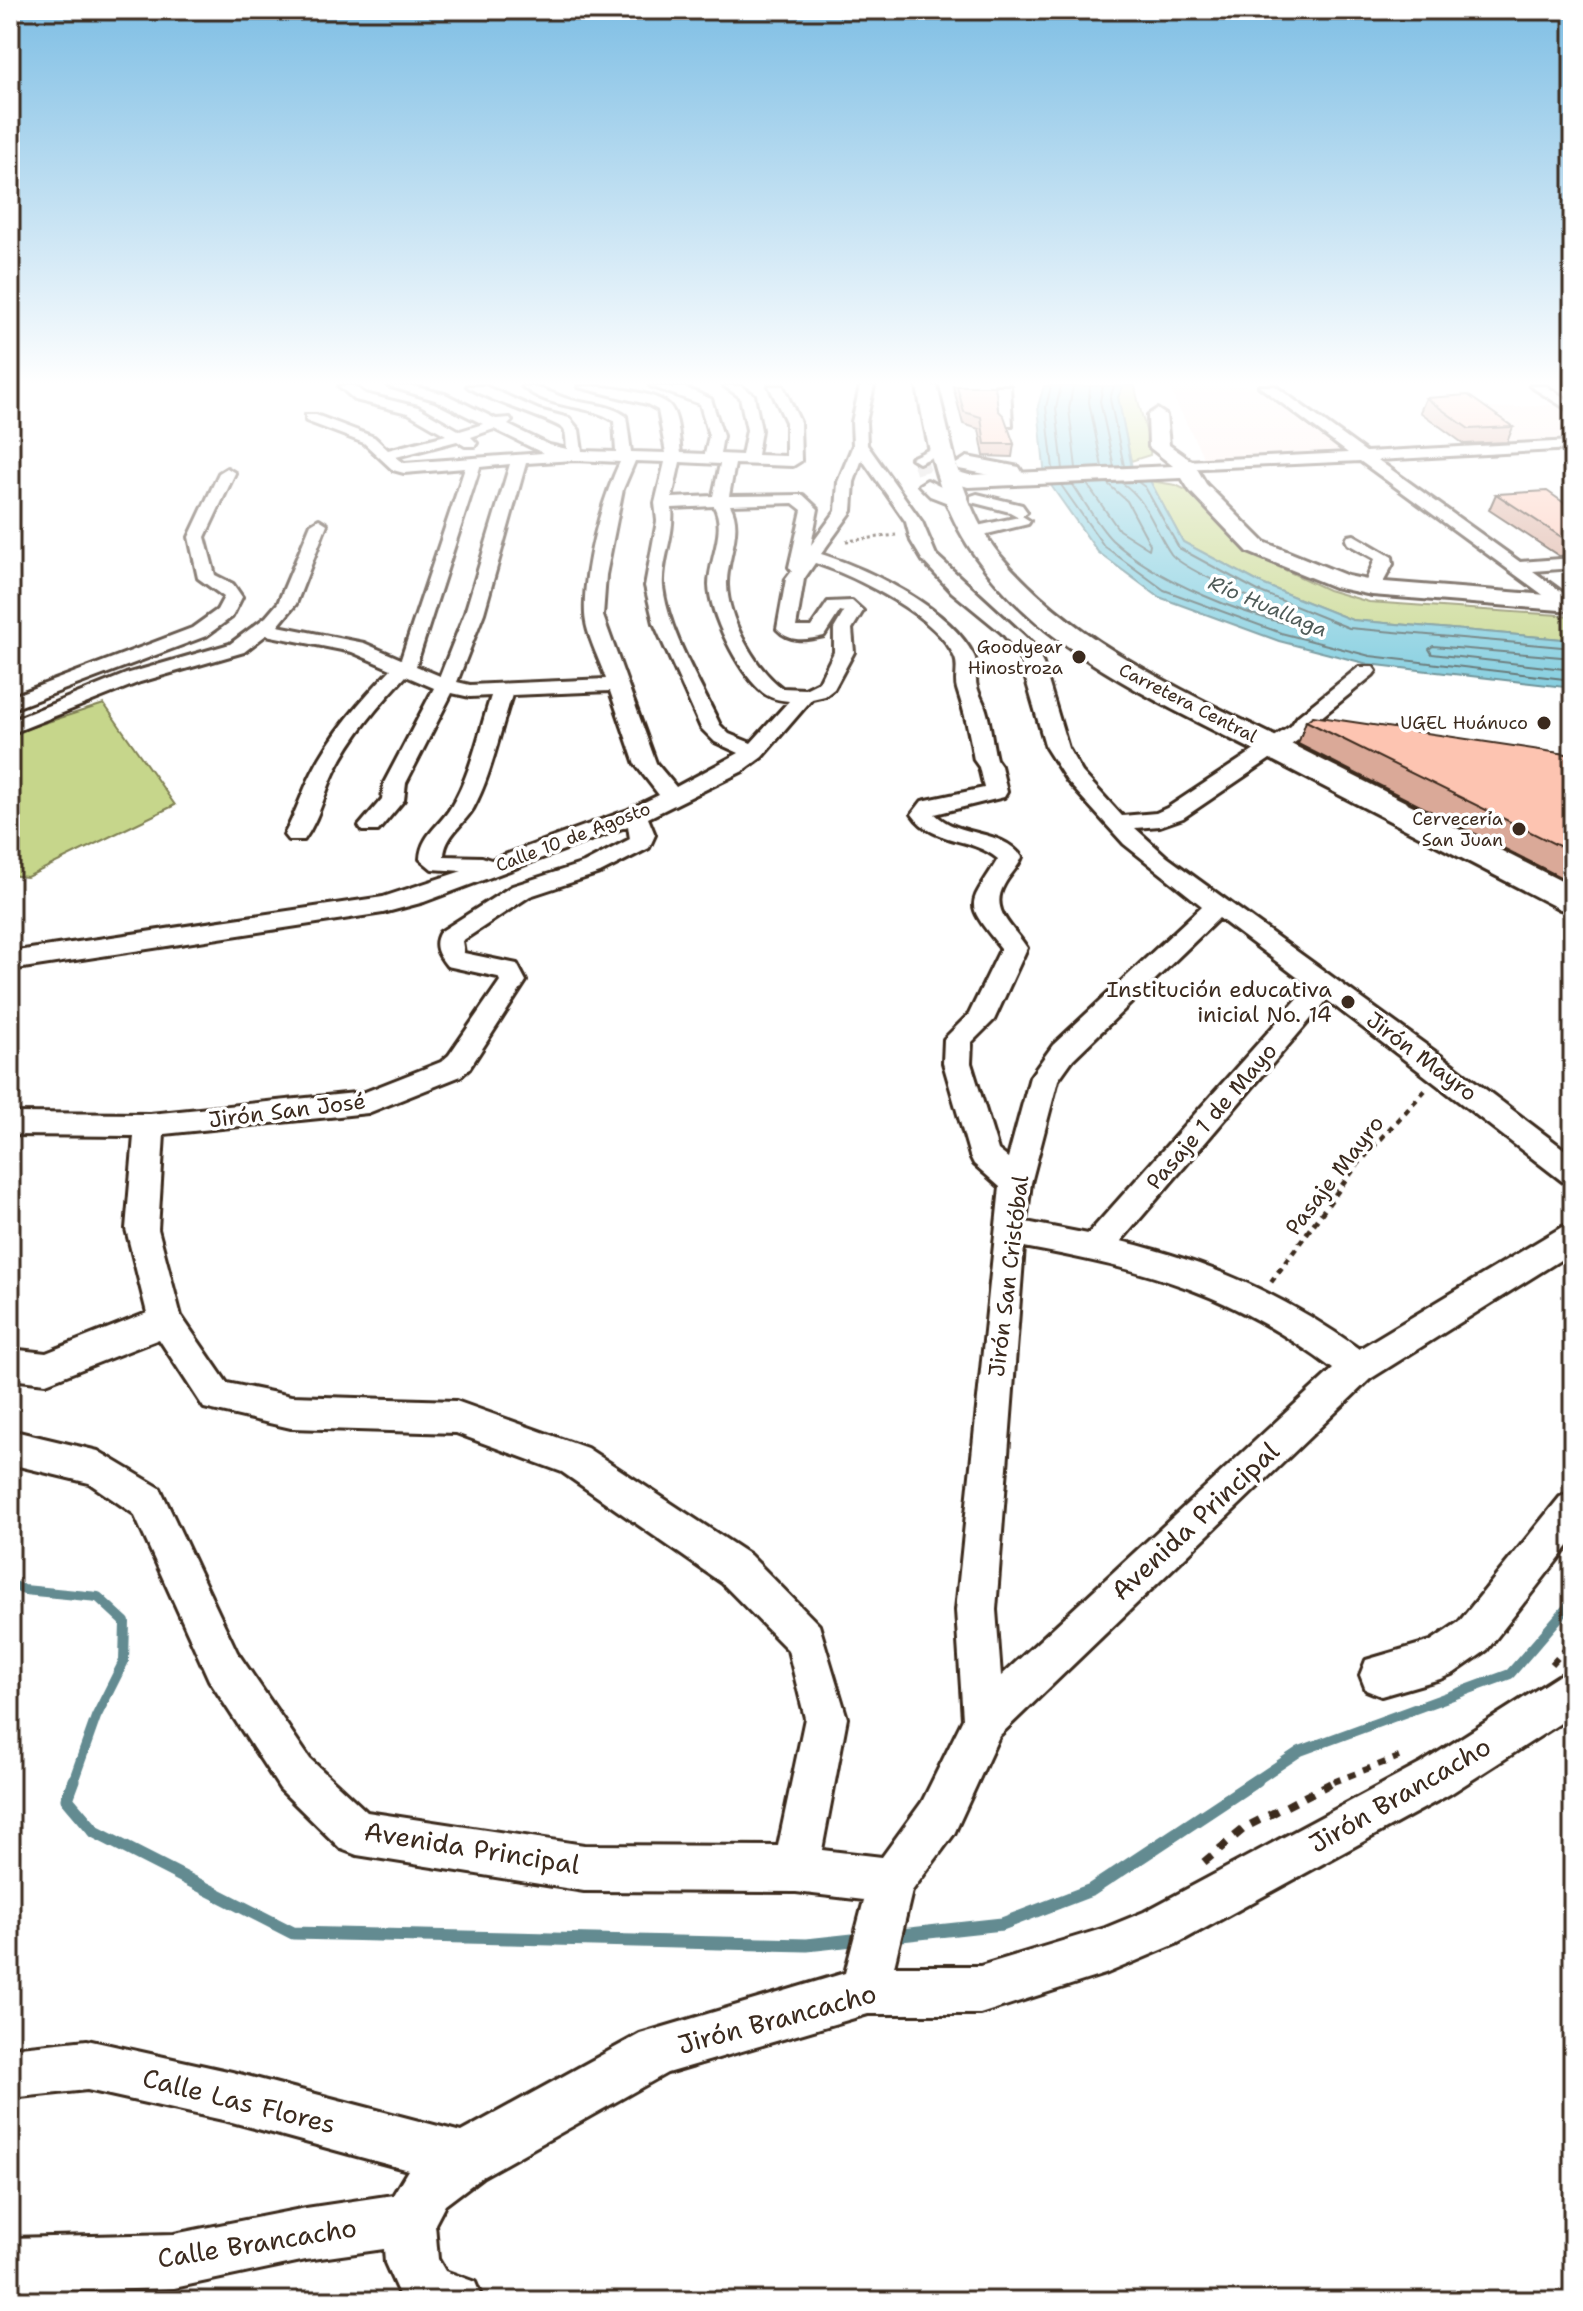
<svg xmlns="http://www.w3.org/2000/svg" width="1583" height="2311" viewBox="0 0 1583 2311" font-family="'Shantell Sans',sans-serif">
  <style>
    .built { fill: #feede8 }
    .green { fill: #c6d68b; stroke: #808054; stroke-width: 2 }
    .water { fill: #7fccde; stroke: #648b91; stroke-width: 2 }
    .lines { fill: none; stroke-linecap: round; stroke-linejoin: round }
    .shore { stroke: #566b6b; stroke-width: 2 }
    .stream-far1 { stroke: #648b91; stroke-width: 10 }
    .stream { stroke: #648b91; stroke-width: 13 }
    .minor-tunnel { stroke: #d8d4d2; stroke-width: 15; stroke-dasharray: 15 8; stroke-linecap: butt }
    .minor-casing { stroke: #3b2a1e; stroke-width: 6 }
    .major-casing { stroke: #3b2a1e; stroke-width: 6 }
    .highway-casing { stroke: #3b2a1e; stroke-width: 6 }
    .path-far3 { stroke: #3b2a1e; stroke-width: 3; stroke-dasharray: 3 3; stroke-linecap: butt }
    .path-far2 { stroke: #3b2a1e; stroke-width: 5; stroke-dasharray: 6 6; stroke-linecap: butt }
    .path-far1 { stroke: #3b2a1e; stroke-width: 6; stroke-dasharray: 8 8; stroke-linecap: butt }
    .path { stroke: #3b2a1e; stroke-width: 8; stroke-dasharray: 10 10; stroke-linecap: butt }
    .minor { fill: #fff; fill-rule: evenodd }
    .major { fill: #fff; fill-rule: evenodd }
    .highway { fill: #fff; fill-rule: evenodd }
    .wall { fill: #daa998; stroke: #3b2a1e; stroke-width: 2 }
    .building { fill: #fdc4b1; stroke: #3b2a1e; stroke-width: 2 }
    .poi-dot { fill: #3b2a1e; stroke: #fff; stroke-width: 3 }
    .labels { text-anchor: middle; stroke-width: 7; stroke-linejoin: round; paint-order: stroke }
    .far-poi-label { font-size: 18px; fill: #3b2a1e; stroke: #fff; text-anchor: end }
    .far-street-label { font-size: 18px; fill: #3b2a1e; stroke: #fff }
    .far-water-label { font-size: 20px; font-style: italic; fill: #4f5b58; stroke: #fff }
    .poi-label { font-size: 22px; fill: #3b2a1e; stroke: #fff; text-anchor: end }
    .street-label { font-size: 22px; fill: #3b2a1e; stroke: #fff }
    .near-street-label { font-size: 26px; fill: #3b2a1e; stroke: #fff }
  </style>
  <rect width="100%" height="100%" fill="#fff"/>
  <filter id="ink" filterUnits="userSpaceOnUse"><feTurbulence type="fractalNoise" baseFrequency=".0125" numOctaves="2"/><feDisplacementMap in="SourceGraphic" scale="16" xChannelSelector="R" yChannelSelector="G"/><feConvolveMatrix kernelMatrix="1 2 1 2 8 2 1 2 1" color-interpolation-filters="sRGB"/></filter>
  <g filter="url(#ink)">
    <path class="built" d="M1168,386h89l90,66 -3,3 -130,7 -10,-4z
      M1557,405l16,10v27l-60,4 -51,-36z"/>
    <path class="green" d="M1123,386h12c2,17 17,58 15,69l-19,6 -13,-64z
      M1150,481l26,4 14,7 57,60 81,38 41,12 204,14v24l-221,-20 -90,-36 -79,-42z
      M104,704l71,101 -148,72 -17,-2v-141z"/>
    <path class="water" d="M1044,386h79l-5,11 14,71 18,13 33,61 79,42 90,36 221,20v48l-205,-24 -89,-23 -120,-44 -61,-45 -53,-75 -7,-71z"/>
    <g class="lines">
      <path class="shore" d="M1051,386l-5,21 7,62
        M1061,386l-5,22 7,61
        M1073,386l-4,23 7,59
        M1090,386l-1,16 13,65
        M1103,386l-3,15 14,66
        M1114,386l-4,13 14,67
        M1138,482l7,5 34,61 79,43 91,37 224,20
        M1087,484l32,46 30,19 1,-5 -23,-43 -20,-18
        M1061,485l43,61 60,44 117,43 89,23 203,24
        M1073,485c12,17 24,40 39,55 43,40 137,79 194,87l-1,-6c-24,-10 -121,-50 -134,-67 -17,-24 -23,-54 -49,-71
        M1573,658l-140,-12 -4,3 3,5 141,16"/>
      <path class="stream-far1" d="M10,1584l14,6 74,7 27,25 -1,39 -28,56 -23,65
        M1254,1782l46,-31 210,-77 63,-73"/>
      <path class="stream" d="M74,1780l-7,19 28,33 198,101 514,12 55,-6
        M892,1936l110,-12 89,-34 166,-110"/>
      <path class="minor-tunnel" d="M919,458l8,27"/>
      <g class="minor-casing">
        <path id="minor" d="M339,386h15l11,8 53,13 42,24 23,-7 -48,-24 -47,-14h24l33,8 51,25 14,-1 2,3 -4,4 41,20 18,4c-1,-6 0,-14 -3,-19 -4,-8 -82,-31 -97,-44h18l54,24 30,8 10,12 3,21 34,1 -2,-31c-26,-18 -64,-10 -92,-35 20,0 31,9 49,14 20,5 38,4 55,16l5,36 35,1 -8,-43 -11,-6 -69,-17c17,-3 78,5 91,18 10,10 10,35 12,48l24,1 4,-18 -9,-32 -50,-18 36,2 25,11 12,37 -3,18 22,1 5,-25 -7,-33 -16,-11h17l13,9 7,35 -4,25 29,1v-34l-17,-36h14l17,36 1,39 -8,5 -58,-2 -6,32 74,-1 15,14 -7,36 25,-34 2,-29 15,-37 -1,-23 8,-36h14l-8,36 1,23 55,77 14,33 96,88 11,21 25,84 14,24 40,44 34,-3 11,-5 124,-82 7,-10 61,-49h14l3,4 -3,4 -59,48 35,6 3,4 -3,4 -45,-1 -121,82 -23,8 -25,2 32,29 285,207 121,92v29l-11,-4 -235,-181 -206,241c90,22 162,53 238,108l203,-122 11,-4v29l-203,127 -371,357 -45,98 -42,57 -18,75h86l125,-38 39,-16 276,-148 138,-88 15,-6v45l-123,79 -274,150 -71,30 -125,40h-112l-201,59 -185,104 -37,28 -10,19 3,35 7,12 30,11 8,19h-81l-17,-38 -1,-14 -78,11 -132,28 -164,4v-54l164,-4 132,-26 87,-13 15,-25 -176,-48 -145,-32 -77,8v-50l77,-8 145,32 229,60 179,-98 205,-61 19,-73 -68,-8 -212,-1 -227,-36 -16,-6 -61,-60 -71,-109 -75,-166 -45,-31 -79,-19v-34l88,21 62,37 77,164 73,107 57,53 217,33 194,1 27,-128 -17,-68 -66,-67 -160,-111 -106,-39 -165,-5 -87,-20 -45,-69 -113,44 -36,-4v-30l36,4 101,-40 -21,-84 8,-93 -124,-1v-22l140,1 215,-22 76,-30 8,-7 51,-74 -2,-4 -51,-11c-9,-11 -15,-21 -7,-34l72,-46 72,-23 46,-24 -2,-13 -204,76 -41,11 -373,57v-18l373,-55 79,-26 -30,-2 -12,-10c1,-24 20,-33 31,-52 20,-33 28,-75 40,-111l-21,1 -18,-4 -46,90 -2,17 -26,31h-16l-3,-5 23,-27 2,-16 50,-95 -28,-12c-27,29 -53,59 -71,95 -11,23 -16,48 -31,69h-16l-4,-5c11,-20 18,-42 28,-62 20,-40 49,-73 79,-104l-39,-17 -86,-17 -22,17 -104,30 -130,52v-13l116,-47 104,-30 36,-27 12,-14 33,-79 8,-5 8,5 -31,80 -18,22 86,17 37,16 64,-191 -61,5 -11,-3 -29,-27 -58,-22v-6h10l58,22 14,13 58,-15 -38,-22 -53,-13zM494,429l49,24 -139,10 -8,-6 61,-16 8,5h10l2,-3 -6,-6zM862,459l44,63 5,19 12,20 29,31 50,41 16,19 28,96 21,33 57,63 78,62 -149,139 -23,32 -22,81 -10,-8 -27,-87 1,-21 22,-22 33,-72c-13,-21 -38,-37 -23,-63 5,-10 14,-17 18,-28 -21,-29 -63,-19 -87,-43l69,-17 3,-5 -6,-26 -5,-7c-4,-16 -5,-33 -10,-49 -2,-8 -7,-15 -9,-23 -3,-10 2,-20 -3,-31 -24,-48 -103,-86 -153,-102l31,-43 2,-29zM575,460l45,2c-19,40 -37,107 -35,152 1,21 15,46 21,65l-136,6 -13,-3 27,-69 42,-150zM635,461l30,1 -10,41 2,18 -12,65 9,37 47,105 14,14 24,11 -63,34 -20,-24 -53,-147 3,-41 17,-86zM680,462l40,2 -7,32 -41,2zM510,464l-45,149 -25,63 -24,-10 64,-199zM793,503l9,7 -13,57 3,4 -6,8 -9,50c13,14 29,11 47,7l16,-25 4,1 -10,17v23l-15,30 -14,7 -23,-1c-27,-20 -54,-68 -55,-103 -1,-26 17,-56 3,-80zM714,506c13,25 -5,53 -5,79 1,30 29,85 51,105 8,8 18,10 29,11l-38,42 -22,-9 -9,-9c-19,-40 -52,-94 -57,-138 -2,-26 12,-52 9,-79zM815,563c40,13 124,54 140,95 4,10 -1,21 2,31 8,24 13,46 17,71l5,7 5,21 -62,13 -10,13c21,31 59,22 86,45 -29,49 -36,40 3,89l-32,66 -25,25 -1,24 27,93 4,8 26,23 -44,423 7,109 -41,83 -40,55 -60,-7 25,-132 -28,-93 -69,-70 -163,-107 -131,-47 -165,-5 -64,-13 -46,-67 -23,-87 6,-95 204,-21 93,-37 8,-7 57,-88 -9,-17 -53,-11 -2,-12 68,-45 70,-23 49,-25 6,-13 -7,-17 95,-47 19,-14 50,-58 13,-3 9,-7 20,-37 -2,-23 11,-18 -11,-10 -24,1 -17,25h-15l8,-48zM610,691l25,73 24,31 -31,15 -137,50 -9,-3 -38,-1c1,-20 19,-31 29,-47 19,-35 26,-76 39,-114zM1219,918l90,68 -221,248 -62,-12 5,-39 27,-103 15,-21zM1024,1247c124,23 206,45 309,122l-332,307 -5,-66z
          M996,386h14l2,39h-10l-2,-3z
          M1259,386h16l91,66 207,-11v8l-195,11 142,102 53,-4v10l-40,3 40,29v8h-12l-201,-147 -179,8 -3,-3 8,-5 162,-8z
          M1530,386h16l27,17v10z
          M941,444l5,1v6l-27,12 -8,-5z
          M227,468l8,5 -30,64 10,38 18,9 9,13 -10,20 -26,19 -196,74v-13l182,-69 25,-18 7,-13 -26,-19 -9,-41 30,-64z
          M927,480l40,20 2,3 -8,5 -31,-12 -11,-11z
          M977,494l45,11 5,7 -5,4 8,5 -2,3 -45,11 -6,-1 -2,-4 2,-4 42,-9 -9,-5 -39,-10v-6z
          M1354,535l38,22 1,7 -15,28h-12l-3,-4 12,-29 -27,-15 -2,-4 2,-4z
          M1573,1492v48l-86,110 -33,23 -14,6 -59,17 -15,-6 -6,-15 6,-15 65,-19 28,-19 101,-125z"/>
      </g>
      <g class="major-casing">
        <path id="major" d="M1157,409l9,6 3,30 24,17 13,22 58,58 84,34 24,5 201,16v14l-201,-16 -38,-8 -86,-35 -58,-61 -8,-13 -214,9 -24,-7 -3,-4 10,-6 18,5 204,-9 -24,-19 -1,-32z"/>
      </g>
      <g class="highway-casing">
        <path id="highway" d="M917,386h20l19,78 11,-7 52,10 3,5 -3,5 -8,2 -52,-10 -3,-4c10,30 22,63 42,88 76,92 189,139 293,191 94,48 188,95 282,143v25l-13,-3c-93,-48 -187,-97 -280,-145 -107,-56 -232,-106 -304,-207 -36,-49 -49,-112 -59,-171z"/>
      </g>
      <path class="path-far3" d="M846,541l50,-6"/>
      <path class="path-far2" d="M1271,1282l86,-117 68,-75"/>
      <path class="path-far1" d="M1552,1664l21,-23
        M1333,1782l66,-25"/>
      <path class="path" d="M1204,1862l42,-35 91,-47"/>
      <use href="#minor" class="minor"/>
      <use href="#major" class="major"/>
      <use href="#highway" class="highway"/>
    </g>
    <path class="wall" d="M953,386h41l4,24 16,34 -2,13 -28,-1 -5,-27 -16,-5z
      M1426,398l87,29 -6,15 -43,2 -44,-32z
      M1496,494l77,15v46l-14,1 -70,-46z
      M1306,721l267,34v123l-3,4 -272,-138z"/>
    <path class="building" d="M957,386h37l2,6 2,18 6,6 10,28h-29l-4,-27 -17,-5z
      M1468,395l45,32 -44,2 -43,-31z
      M1547,491l26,18v30l-7,1 -70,-46z
      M1313,716l260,39v98l-267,-132z"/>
  </g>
  <linearGradient id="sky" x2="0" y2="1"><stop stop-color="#7ebee4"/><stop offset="0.54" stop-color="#fff"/><stop offset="1" stop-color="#fff" stop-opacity="0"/></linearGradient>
  <rect width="1583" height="709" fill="url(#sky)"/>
  <g class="poi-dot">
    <circle cx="1079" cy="657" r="8"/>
    <circle cx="1544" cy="723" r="8"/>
    <circle cx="1519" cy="829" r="8"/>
    <circle cx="1348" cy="1002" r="8"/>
  </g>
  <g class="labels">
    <g class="far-poi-label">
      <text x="1063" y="653">Goodyear<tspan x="1063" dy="21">Hinostroza</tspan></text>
      <text x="1528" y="729">UGEL Huánuco</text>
      <text x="1503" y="825">Cervecería<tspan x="1503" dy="21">San Juan</tspan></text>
    </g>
    <g class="far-street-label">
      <text transform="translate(1188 703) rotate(27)" y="6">Carretera Central</text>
      <text transform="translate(573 837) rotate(-21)" y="6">Calle 10 de Agosto</text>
    </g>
    <g class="far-water-label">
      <text transform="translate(1268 606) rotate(23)" y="7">Río Huallaga</text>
    </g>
    <g class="poi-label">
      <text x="1332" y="997">Institución educativa<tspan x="1332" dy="25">inicial No. 14</tspan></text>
    </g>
    <g class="street-label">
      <text transform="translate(1422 1056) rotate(37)" y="8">Jirón Mayro</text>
      <text transform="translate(287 1110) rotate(-7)" y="8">Jirón San José</text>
      <text transform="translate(1211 1116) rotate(-49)" y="8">Pasaje 1 de Mayo</text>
      <text transform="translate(1334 1175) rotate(-52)" y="8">Pasaje Mayro</text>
      <text transform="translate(1008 1276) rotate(-83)" y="8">Jirón San Cristóbal</text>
    </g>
    <g class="near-street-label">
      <text transform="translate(1195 1521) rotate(-43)" y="9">Avenida Principal</text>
      <text transform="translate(1400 1795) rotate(-30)" y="9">Jirón Brancacho</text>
      <text transform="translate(472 1848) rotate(9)" y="9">Avenida Principal</text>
      <text transform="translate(777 2019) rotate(-15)" y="9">Jirón Brancacho</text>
      <text transform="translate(239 2101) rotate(14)" y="9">Calle Las Flores</text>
      <text transform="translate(257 2243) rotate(-9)" y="9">Calle Brancacho</text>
    </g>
  </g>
  <rect width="1583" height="2311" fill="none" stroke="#fff" stroke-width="40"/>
  <rect x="20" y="20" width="1543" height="2271" fill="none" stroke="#3b2a1e" stroke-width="3" filter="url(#ink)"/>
</svg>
